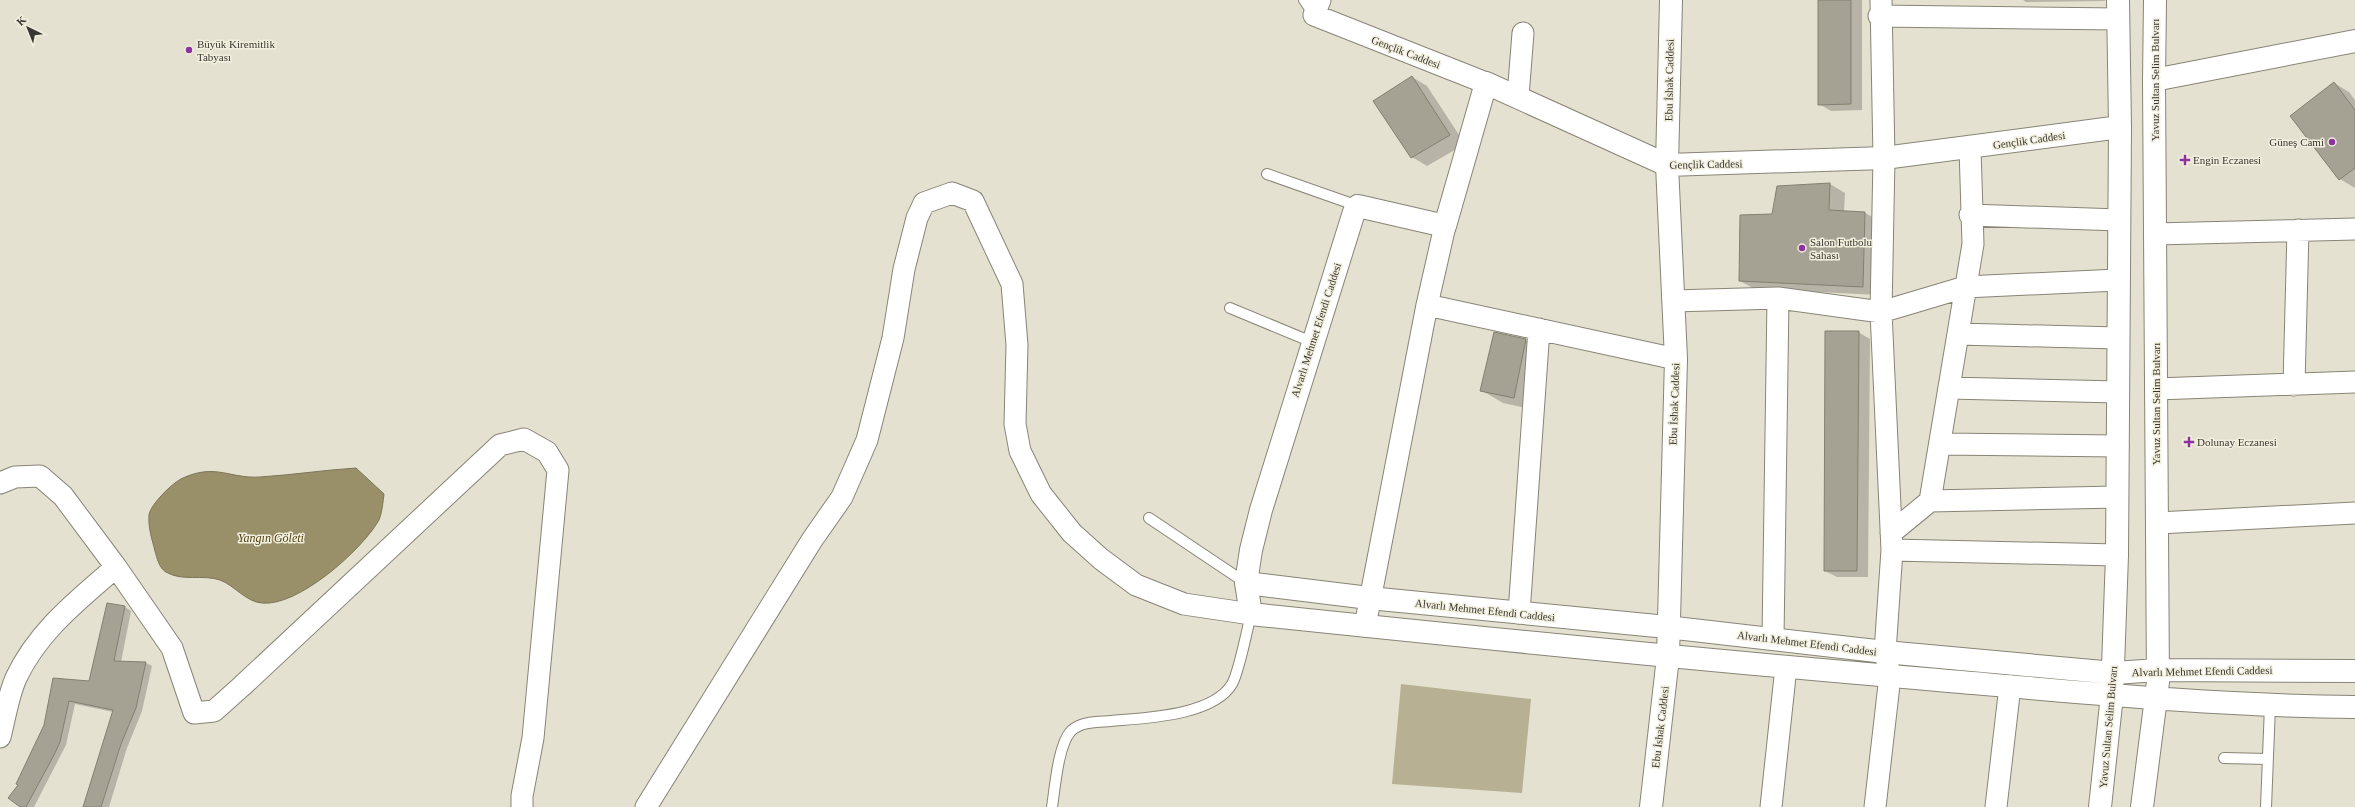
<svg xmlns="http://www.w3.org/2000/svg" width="2355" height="807" viewBox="0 0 2355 807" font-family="Georgia,serif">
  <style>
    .green { fill: #b7b092 }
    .water { fill: #99906a; stroke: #7c7559 }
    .shadow { fill: #0003 }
    .building { fill: #a5a293; stroke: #838071 }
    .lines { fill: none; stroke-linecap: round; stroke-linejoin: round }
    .lane-casing { stroke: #888476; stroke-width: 12 }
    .street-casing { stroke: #888476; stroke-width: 23 }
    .secondary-casing { stroke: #888476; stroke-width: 24 }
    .lane { stroke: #fff; stroke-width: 10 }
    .street { stroke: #fff; stroke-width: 21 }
    .secondary { stroke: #fff; stroke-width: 22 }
    .poi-dot { fill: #8c339f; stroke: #f2efde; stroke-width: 1.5 }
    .labels { text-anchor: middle; stroke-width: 3; stroke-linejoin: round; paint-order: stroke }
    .poi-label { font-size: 11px; fill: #393731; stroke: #f2efde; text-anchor: start }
    .street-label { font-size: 11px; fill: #393731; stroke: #f2efde }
    .water-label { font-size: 12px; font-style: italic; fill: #4e4312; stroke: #f2efde }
  </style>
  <rect width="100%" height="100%" fill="#e5e1d1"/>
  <path class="green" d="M1401,684l130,15 -9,94 -130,-9z"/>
  <path class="water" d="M356,468l28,26c-1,8 -2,19 -5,26 -17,30 -81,87 -117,83 -16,-1 -28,-18 -42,-23 -18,-6 -37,2 -54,-8 -7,-4 -9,-14 -11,-21 -3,-12 -7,-23 -6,-36 1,-10 24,-33 34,-37 33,-15 47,1 77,-1 32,-2 64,-7 96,-9z"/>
  <path class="shadow" d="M1819,0h43v110l-31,1 -12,-7z
    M2023,0h82v1l-79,1z
    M1412,77l15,9 38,58 -38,22 -15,-9z
    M2334,83l15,9 6,8v88l-15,-9z
    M1830,184l15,9 -1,19 21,1 15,8 -2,74 -123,-6 -15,-8 33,-66z
    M1858,332l12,7 -2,238h-31l-12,-6z
    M1494,333l32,7 21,12 -11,58 -33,-7 -22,-13z
    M125,607l6,4 -10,51 25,1 6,3 -10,45 -15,37 -18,59h-26l30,-95 -38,-8 -9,41 -32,62h-12l23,-82 9,-46 36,3z"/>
  <path class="building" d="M1818,0h33v104l-33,1z
    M1412,76l38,59 -39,23 -38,-57z
    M2334,82l21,28v58l-16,12 -49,-64z
    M1830,183l-1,27 36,2 -2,75 -124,-6 1,-66 32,-1 5,-28z
    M1825,331h34l-2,240h-33z
    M1494,332l32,7 -12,59 -34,-7z
    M107,603l18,3 -11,55 32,1 -10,46 -15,36 -20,63h-18l30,-97 -44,-9 -9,41 -6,13 -28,52h-6l-12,-9 10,-13 -2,-1 28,-59 9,-47 36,3z"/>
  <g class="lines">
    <g class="lane-casing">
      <path id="lane" d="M1304,0l10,15
        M1267,174l91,32
        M1230,308l82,34
        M1149,518l97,65
        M2224,758l44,1
        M1052,807c3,-19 6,-62 19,-76 10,-10 27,-9 40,-10 33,-3 102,-5 121,-37 7,-12 15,-54 19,-70
        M2266,807l4,-101"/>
    </g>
    <g class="street-casing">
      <path id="street" d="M1320,0l-6,15 172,68
        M1879,16l239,3
        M1518,96l5,-63
        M1970,215l149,5
        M2155,234l200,-5
        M1673,301l105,-3 103,14 84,-25 153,-7
        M1427,305l249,54
        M1958,334l160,4
        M2294,385l4,-155
        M1949,388l169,4
        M2156,389l199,-7
        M1940,444l178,2
        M0,483l15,-6 25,-1 23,20 53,71 56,81 22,65 20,-2 28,-25 258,-241 24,-6 23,13 11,18 -25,268 -11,58v11
        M1930,501l187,-4
        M2157,523l198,-10
        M1891,533l39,-32 43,-257 -3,-96
        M1892,550l225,5
        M1519,613l20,-284
        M1365,626l62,-321 18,-79
        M1773,638l5,-340
        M0,737c5,-19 8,-41 16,-59 22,-47 62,-78 100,-111
        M646,807l166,-267 30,-43 25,-57 26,-102 11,-69 13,-51 7,-15 28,-10 21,8 39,83 5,61 -2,79 5,27 21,43 31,39 29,26 35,26 48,19 67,10
        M1771,807l15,-140
        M1875,807l15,-131 -5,-24 7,-102 -11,-238 3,-154 -3,-158
        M1996,807l14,-121"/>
    </g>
    <g class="secondary-casing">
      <path id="secondary" d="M2154,80l201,-39
        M2120,127l-236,31 -217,7 -181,-82 -41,143 -87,-20 -4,6 -93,298 -10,40 -5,33 5,31c229,24 458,47 687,66 139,12 278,26 417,27
        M1246,583l123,15 298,29 218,25 229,21 44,-3 197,1
        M1651,807l17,-150 8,-298 -9,-194 4,-165
        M2100,807l12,-112 5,-140 3,-428 -2,-127
        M2142,807l16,-125 -4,-602 1,-80"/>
    </g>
    <use href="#lane" class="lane"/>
    <use href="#street" class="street"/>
    <use href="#secondary" class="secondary"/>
  </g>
  <g class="poi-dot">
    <circle cx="189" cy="50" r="4"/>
    <circle cx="2332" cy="142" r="4"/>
    <path d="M2183 154h4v4h4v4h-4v4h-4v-4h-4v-4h4z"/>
    <circle cx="1802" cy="248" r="4"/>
    <path d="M2187 436h4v4h4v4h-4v4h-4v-4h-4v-4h4z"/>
  </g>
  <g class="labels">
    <g class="poi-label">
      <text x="197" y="48">Büyük Kiremitlik<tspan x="197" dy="13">Tabyası</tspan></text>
      <text x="2324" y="146" text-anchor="end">Güneş Cami</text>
      <text x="2193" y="164">Engin Eczanesi</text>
      <text x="1810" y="246">Salon Futbolu<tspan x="1810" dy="13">Sahası</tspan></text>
      <text x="2197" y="446">Dolunay Eczanesi</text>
    </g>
    <g class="street-label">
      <text transform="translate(1406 52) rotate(21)" y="4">Gençlik Caddesi</text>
      <text transform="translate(1669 80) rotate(-89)" y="4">Ebu İshak Caddesi</text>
      <text transform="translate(2155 80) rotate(-90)" y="4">Yavuz Sultan Selim Bulvarı</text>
      <text transform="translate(2029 140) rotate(-8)" y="4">Gençlik Caddesi</text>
      <text transform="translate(1706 164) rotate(-1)" y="4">Gençlik Caddesi</text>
      <text transform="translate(1316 330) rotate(-72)" y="4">Alvarlı Mehmet Efendi Caddesi</text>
      <text transform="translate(1674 404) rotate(-88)" y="4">Ebu İshak Caddesi</text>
      <text transform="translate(2156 404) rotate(-90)" y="4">Yavuz Sultan Selim Bulvarı</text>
      <text transform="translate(1485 610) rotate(6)" y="4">Alvarlı Mehmet Efendi Caddesi</text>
      <text transform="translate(1807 643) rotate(7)" y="4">Alvarlı Mehmet Efendi Caddesi</text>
      <text transform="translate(2202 671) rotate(-1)" y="4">Alvarlı Mehmet Efendi Caddesi</text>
      <text transform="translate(1660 727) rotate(-83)" y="4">Ebu İshak Caddesi</text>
      <text transform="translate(2108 727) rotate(-85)" y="4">Yavuz Sultan Selim Bulvarı</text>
    </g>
    <g class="water-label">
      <text x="271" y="542">Yangın Göleti</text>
    </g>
  </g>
  <g transform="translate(28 28) rotate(317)" stroke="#f2efde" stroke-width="3" paint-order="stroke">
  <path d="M0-3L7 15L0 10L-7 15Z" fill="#393731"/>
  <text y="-6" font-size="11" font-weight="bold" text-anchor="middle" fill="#393731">K</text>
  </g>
</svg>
